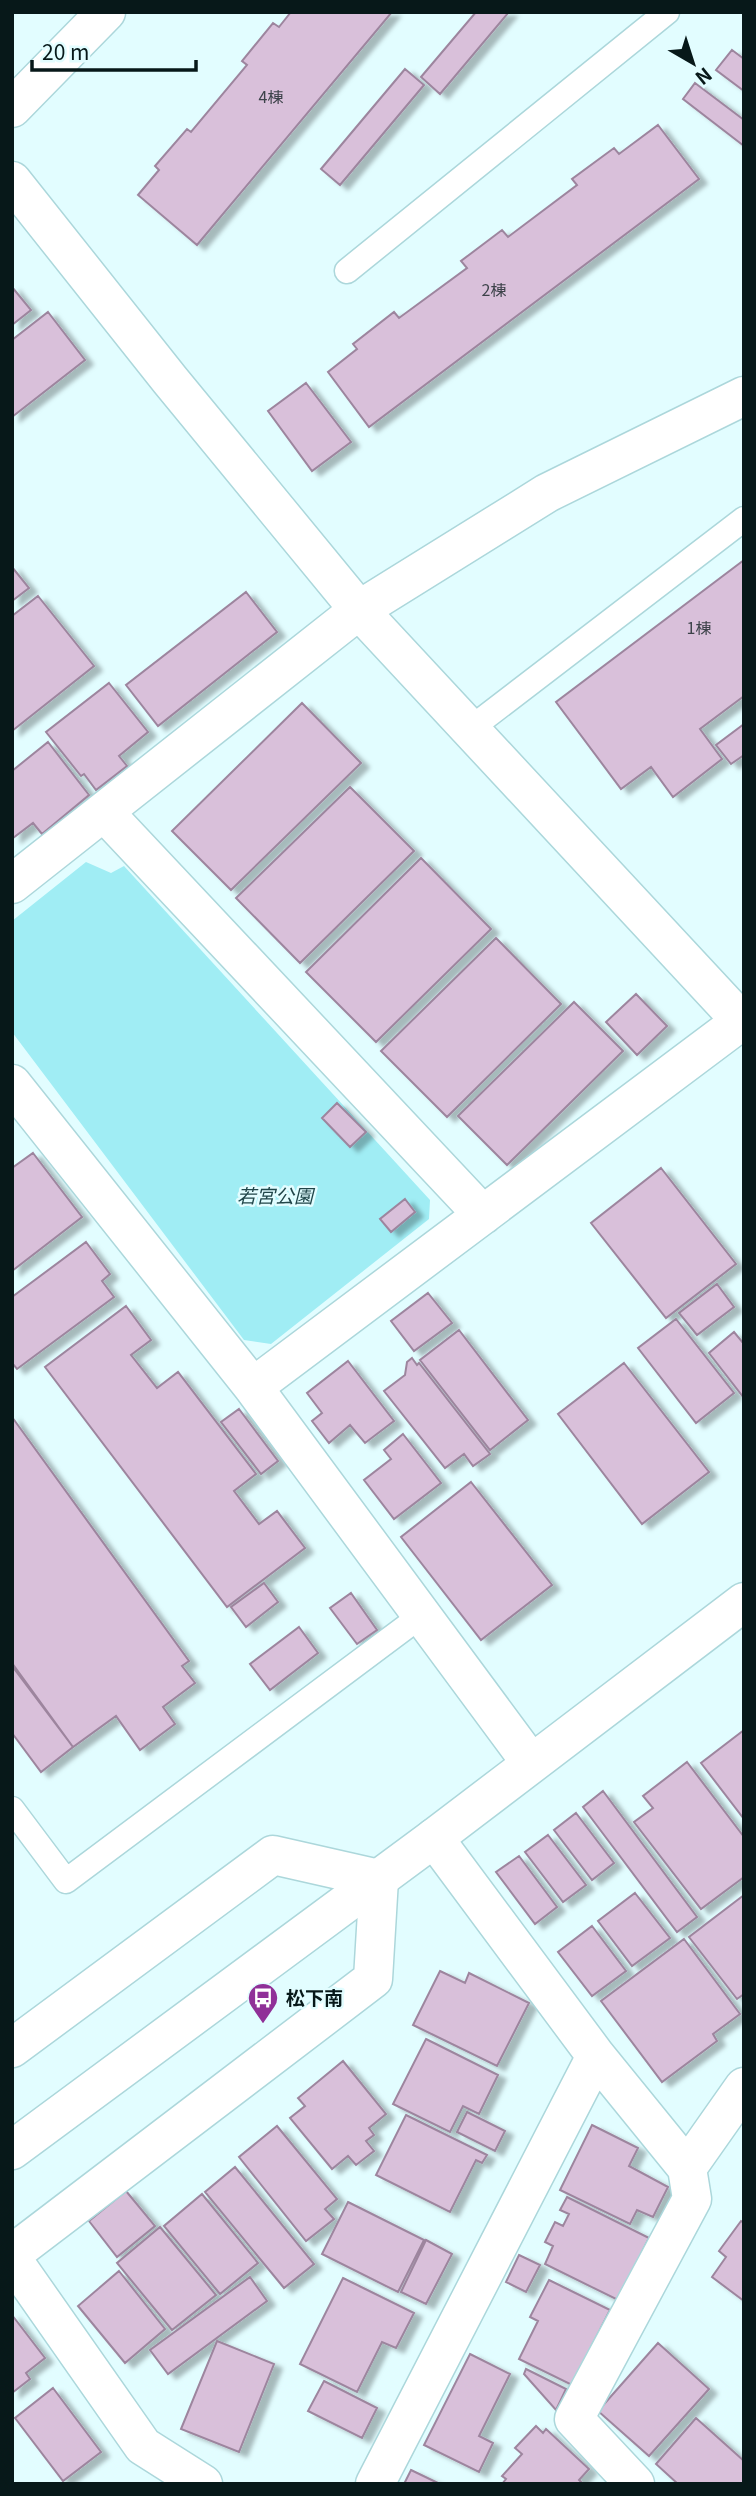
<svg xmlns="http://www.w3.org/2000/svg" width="756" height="2496" viewBox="0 0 756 2496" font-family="Georgia,'Noto Sans JP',serif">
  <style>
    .green { fill: #a0edf4 }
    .building { fill: #d9c0da; stroke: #9d859e; stroke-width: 2; filter: url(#shadow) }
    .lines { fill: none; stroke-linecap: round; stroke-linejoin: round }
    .service-casing { stroke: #acd7db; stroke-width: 27 }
    .minor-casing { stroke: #acd7db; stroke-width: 41 }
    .tertiary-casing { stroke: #acd7db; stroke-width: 41 }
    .service { stroke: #fff; stroke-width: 24 }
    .minor { stroke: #fff; stroke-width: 38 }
    .tertiary { stroke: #fff; stroke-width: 38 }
    .labels { text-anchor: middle; stroke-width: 5; stroke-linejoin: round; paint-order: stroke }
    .number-label { font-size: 16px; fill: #3c4249 }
    .park-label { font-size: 19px; font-style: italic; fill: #21464a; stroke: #e2fdff }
    .poi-label { font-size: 19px; font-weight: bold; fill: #071819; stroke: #e2fdff; text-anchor: start }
  </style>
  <defs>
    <filter id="shadow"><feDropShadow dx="8" dy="4.5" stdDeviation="2" flood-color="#0004"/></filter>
  </defs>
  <rect width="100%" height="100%" fill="#e2fdff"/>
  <path class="green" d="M86,862l25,11 13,-7 306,334 -1,19 -158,125 -27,-4 -232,-308v-111z"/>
  <path class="building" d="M291,12h101l-195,233 -59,-50 21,-25 -4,-4 32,-37 4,3 56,-67 -5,-4 31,-38 6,4z
    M476,12h33l-69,82 -19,-17z
    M732,50l12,9v32l-28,-21z
    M405,69l19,16 -84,100 -19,-16z
    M695,83l49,37v26l-61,-47z
    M658,125l41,54 -330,248 -41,-55 29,-23 -4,-5 41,-32 5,6 68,-50 -6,-7 41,-31 6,7 69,-52 -5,-6 42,-31 5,6z
    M12,287l19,23 -19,15z
    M48,312l37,48 -73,57v-77z
    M306,383l45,59 -39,29 -44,-60z
    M744,560v136l-44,33 22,30 -49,38 -22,-30 -30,22 -65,-87z
    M12,567l17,21 -17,13z
    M246,592l31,40 -119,94 -32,-41z
    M38,596l56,70 -82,65v-115z
    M109,683l39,49 -29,24 8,10 -31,24 -12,-16 -3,2 -35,-44z
    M302,703l59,60 -130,127 -59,-59z
    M744,724v31l-13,9 -15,-19z
    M48,742l41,53 -47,39 -9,-11 -20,15 -1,-67z
    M350,787l64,64 -114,112 -64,-65z
    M421,858l70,71 -115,113 -70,-70z
    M496,938l65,66 -114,113 -66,-66z
    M636,994l31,32 -30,29 -31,-33z
    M574,1002l49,49 -116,114 -49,-49z
    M337,1103l29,29 -16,15 -28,-29z
    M33,1153l49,64 -70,54v-103z
    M661,1168l75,96 -70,54 -75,-95z
    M405,1199l10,13 -24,20 -11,-13z
    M86,1242l24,32 -8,7 12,16 -97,72 -5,-6v-66z
    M717,1284l17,23 -37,28 -18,-22z
    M428,1293l24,30 -38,28 -23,-30z
    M126,1306l25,34 -20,15 26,33 21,-16 78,102 -22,17 25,33 18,-13 28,37 -78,59 -182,-240z
    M676,1319l58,74 -38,30 -58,-75z
    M459,1330l69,90 -38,30 -70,-90z
    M734,1332l10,12v54l-35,-45z
    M412,1358l5,7 2,-2 71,91 -17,12 -9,-12 -19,14 -61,-77 21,-16 2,-13z
    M348,1361l46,60 -29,22 -15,-18 -21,18 -17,-22 10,-8 -15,-20z
    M624,1363l85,109 -67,52 -84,-110z
    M239,1409l39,52 -17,13 -40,-52z
    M12,1417l177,244 -7,5 13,17 -32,24 12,17 -35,26 -24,-34 -43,31 -61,-84z
    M403,1434l38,49 -47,36 -30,-39 27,-21 -7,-9z
    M471,1482l81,103 -71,55 -80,-103z
    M264,1583l14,19 -32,25 -15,-20z
    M351,1593l26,37 -20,14 -27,-36z
    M299,1627l19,26 -48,37 -20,-26z
    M12,1666l61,81 -32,25 -29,-39z
    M744,1730v89l-43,-56z
    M687,1762l57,75v40l-43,32 -67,-87 19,-14 -10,-12z
    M603,1791l94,126 -20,15 -94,-125z
    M576,1813l38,50 -22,17 -38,-50z
    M548,1835l38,50 -23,17 -38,-50z
    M519,1856l38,51 -22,17 -39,-52z
    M635,1893l35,45 -38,28 -34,-45z
    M744,1895v99l-7,5 -48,-62z
    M592,1926l34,45 -34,25 -34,-44z
    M684,1939l56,75 -27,20 4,7 -55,41 -61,-81z
    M440,1971l25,12 4,-10 60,30 -32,63 -84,-41z
    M426,2039l72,36 -19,39 -16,-8 -13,26 -57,-28z
    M343,2061l43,53 -17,14 5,7 -8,6 8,10 -18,14 -8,-9 -16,13 -42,-51 15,-12 -7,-8z
    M467,2112l38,19 -10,20 -38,-19z
    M406,2115l81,40 -5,8 -6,-3 -26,52 -74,-37z
    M592,2125l46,23 -9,18 39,21 -15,30 -16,-7 -7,14 -70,-34z
    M277,2126l60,73 -12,10 9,10 -28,22 -67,-84z
    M235,2167l79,97 -30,24 -79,-96z
    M126,2191l29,35 -38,31 -28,-36z
    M202,2194l56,69 -38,31 -56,-68z
    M567,2197l82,41 -31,62 -73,-36 8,-18 -8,-4 10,-20 8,4 6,-12 -9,-4z
    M348,2202l76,38 -26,52 -76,-38z
    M741,2221l3,2v78l-32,-24 14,-20 -7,-6z
    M160,2227l56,68 -44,35 -55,-67z
    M426,2240l26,14 -26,50 -25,-12z
    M519,2255l21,10 -14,27 -20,-10z
    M119,2271l46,58 -40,34 -47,-57z
    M250,2277l17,24 -99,73 -18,-24z
    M343,2278l71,35 -18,35 -14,-6 -25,50 -57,-28z
    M549,2280l61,30 -38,75 -53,-26 19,-38 -8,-4z
    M12,2315l33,43 -19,15 4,6 -18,14z
    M217,2341l57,23 -35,88 -58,-23z
    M658,2343l51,46 -60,67 -51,-45z
    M470,2354l40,20 -31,62 14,7 -14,29 -55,-27z
    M526,2369l40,20 -10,21 -32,-36z
    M324,2381l53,27 -15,30 -54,-27z
    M53,2388l48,64 -38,29 -48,-63z
    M696,2418l48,43v23h-66l-22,-20z
    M536,2426l7,7 3,-4 43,40 -10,11 4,4h-81l4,-5 -4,-3 20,-22 -7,-6z
    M411,2470l29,14h-36z"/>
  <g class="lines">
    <g class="service-casing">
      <path id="service" d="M347,271l320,-259
        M470,729l274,-210
        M12,1809l54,72 356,-266"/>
    </g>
    <g class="minor-casing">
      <path id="minor" d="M12,108l94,-96
        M104,812l379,403
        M12,884l347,-274 188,-117 197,-97
        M12,1084l241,303 278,376
        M253,1387l491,-368
        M12,2048l261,-193 106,24 -6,100 -361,275
        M596,2056l91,112 57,-81
        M12,2259l131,187 60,38
        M375,2484l221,-428 -162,-218
        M635,2484l-61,-65 118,-220 -5,-31"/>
    </g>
    <g class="tertiary-casing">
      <path id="tertiary" d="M12,181l158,199 189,230 385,414
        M12,2150l422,-312 310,-236"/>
    </g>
    <use href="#service" class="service"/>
    <use href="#minor" class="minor"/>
    <use href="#tertiary" class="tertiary"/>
  </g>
  <defs>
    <g id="bus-pin" transform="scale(1.575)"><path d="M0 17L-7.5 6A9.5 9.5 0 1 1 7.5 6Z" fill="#903098" stroke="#e2fdff"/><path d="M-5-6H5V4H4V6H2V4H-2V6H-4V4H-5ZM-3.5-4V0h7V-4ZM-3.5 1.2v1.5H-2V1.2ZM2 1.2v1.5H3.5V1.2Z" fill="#fff"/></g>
  </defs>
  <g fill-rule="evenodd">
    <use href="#bus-pin" x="263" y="1998"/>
  </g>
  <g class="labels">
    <g class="number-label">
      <text x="271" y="103">4棟</text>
      <text x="494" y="296">2棟</text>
      <text x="699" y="634">1棟</text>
    </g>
    <g class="park-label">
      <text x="275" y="1203">若宮公園</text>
    </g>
    <g class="poi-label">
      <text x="286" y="2005">松下南</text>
    </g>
  </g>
  <rect width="756" height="2496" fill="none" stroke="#071819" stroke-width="28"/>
  <g transform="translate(693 63) rotate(141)" stroke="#e2fdff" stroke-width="5" paint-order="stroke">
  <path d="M0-5L12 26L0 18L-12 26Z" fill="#071819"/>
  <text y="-10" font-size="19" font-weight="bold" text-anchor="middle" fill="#071819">N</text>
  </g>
  <path d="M32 60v10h164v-10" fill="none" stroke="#071819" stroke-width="3.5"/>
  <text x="42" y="60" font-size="21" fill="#071819" stroke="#e2fdff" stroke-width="5" paint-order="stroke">20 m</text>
</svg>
